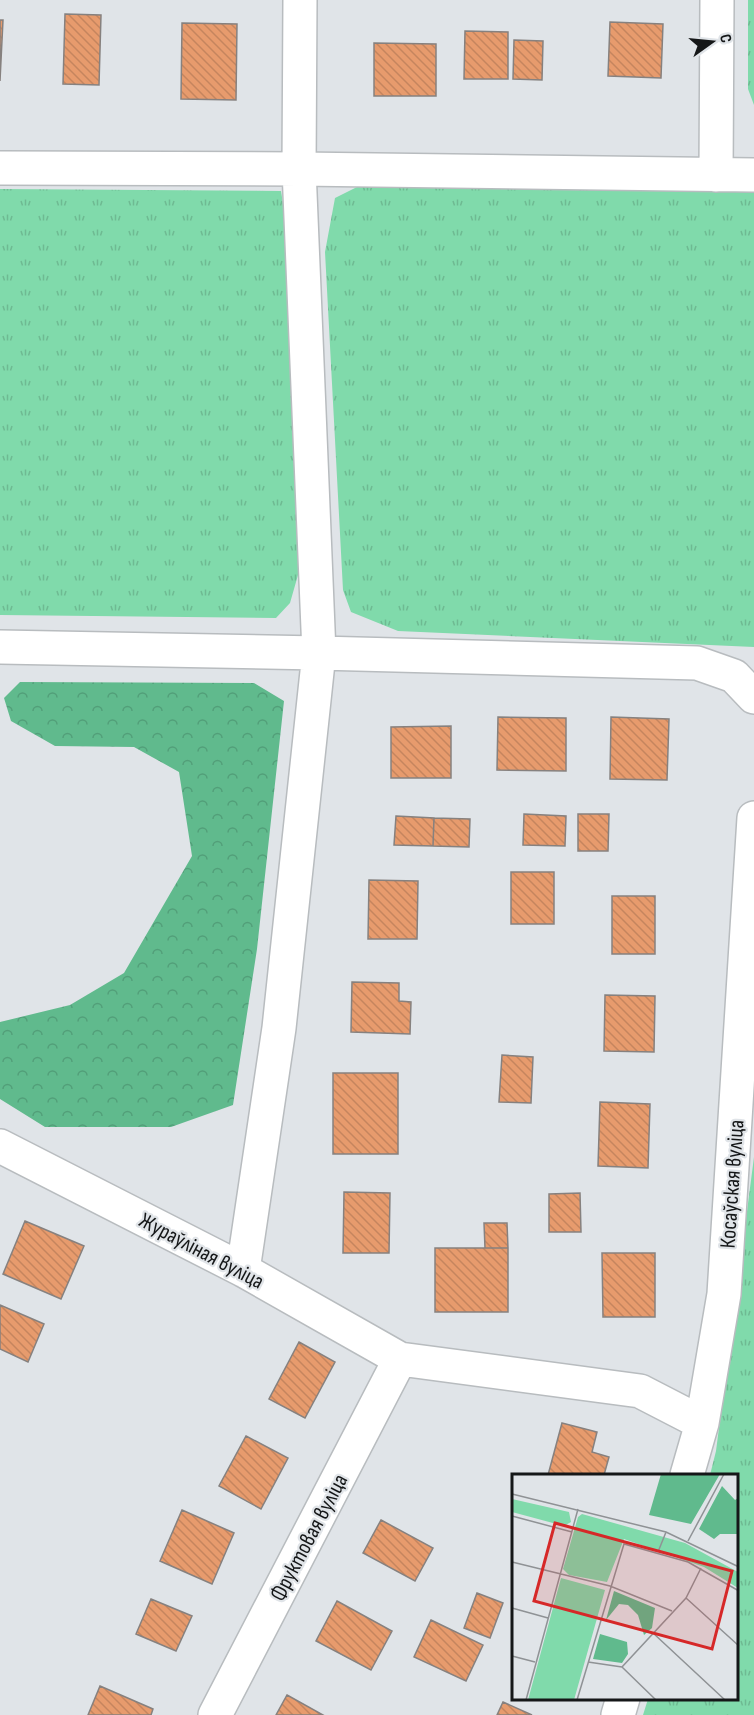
<svg xmlns="http://www.w3.org/2000/svg" width="754" height="1715" viewBox="0 0 754 1715" font-family="'Sofia Sans Condensed',sans-serif">
  <style>
    .grass { fill: url(#grass-tufts) }
    .forest { fill: url(#forest-crowns) }
    .building { fill: url(#building-back-hatch); stroke: #86817f; stroke-width: 1.5 }
    .lines { fill: none; stroke-linecap: round; stroke-linejoin: round }
    .minor-casing { stroke: #b8bcbf; stroke-width: 36 }
    .minor { stroke: #fff; stroke-width: 33 }
    .labels { text-anchor: middle; stroke-width: 4.5; stroke-linejoin: round; paint-order: stroke }
    .street-label { font-size: 22px; fill: #151718; stroke: #e0e4e8 }
    .inset-road { fill: none; stroke: #8f9295; stroke-width: 1.5 }
    .view { fill: #d62828; fill-opacity: 0.15; stroke: #d62828; stroke-width: 3 }
    .inset-edge { fill: none; stroke: #151718; stroke-width: 3 }
  </style>
  <defs>
    <pattern id="grass-tufts" width="24" height="20" patternUnits="userSpaceOnUse" patternTransform="scale(1.5)"><rect width="24" height="20" fill="#80daab"/><path d="M3 7l-1-3M5 7V3M7 7l1-3M15 17l-1-3M17 17v-4M19 17l1-3" fill="none" stroke="#6eba92"/></pattern>
    <pattern id="forest-crowns" width="20" height="18" patternUnits="userSpaceOnUse" patternTransform="scale(1.5)"><rect width="20" height="18" fill="#60ba8d"/><path d="M2 6a3 3 0 1 1 6 0M12 15a3 3 0 1 1 6 0" fill="none" stroke="#529f79"/></pattern>
    <pattern id="building-back-hatch" width="6" height="6" patternUnits="userSpaceOnUse" patternTransform="scale(1.5)"><rect width="6" height="6" fill="#e79b6d"/><path d="M-1 5l2 2M0 0l6 6M5-1l2 2" fill="none" stroke="#c5855e"/></pattern>
  </defs>
  <rect width="100%" height="100%" fill="#e0e4e8"/>
  <path class="grass" d="M748,0h6v105l-6,-16z
    M361,185l393,6v456l-356,-16 -47,-19 -8,-22 -18,-338 10,-54z
    M0,189l281,2 4,25 15,352 -10,35 -14,15 -276,-3z
    M754,1157v558h-111l5,-16 90,-1v-223h-28l6,-24z"/>
  <path class="forest" d="M20,682l234,1 30,18 -27,248 -24,156 -62,22h-126l-45,-28v-77l70,-17 54,-32 68,-117 -13,-84 -45,-25 -79,-1 -44,-25 -7,-23z"/>
  <path class="building" d="M65,14l36,1 -2,70 -36,-1z
    M0,20h3l-3,61z
    M610,22l53,2 -2,54 -53,-2z
    M182,23l55,1 -1,76 -55,-1z
    M465,31l43,1v47h-44z
    M514,40l29,1 -1,39 -29,-1z
    M374,43l62,1v52h-62z
    M498,717l68,1v53l-69,-1z
    M611,717l58,2 -2,61 -57,-1z
    M451,726v52h-60v-51z
    M524,814l42,2 -1,30 -42,-1z
    M578,814h31l-1,37h-30z
    M396,816l38,2 -1,28 -39,-1z
    M434,818l36,1 -1,28 -36,-1z
    M511,872h43v52h-43z
    M369,880l49,1 -1,58h-49z
    M612,896h43v58h-43z
    M352,982l47,1v18l12,1 -1,32 -59,-2z
    M605,995l50,1 -1,56 -50,-1z
    M502,1055l31,2 -2,46 -32,-1z
    M333,1073h65v81h-65z
    M600,1102l50,2 -2,64 -50,-2z
    M344,1192l46,1 -1,60h-46z
    M580,1193l1,39h-32v-38z
    M25,1221l59,25 -23,53 -58,-25z
    M484,1223h23l1,25h-23z
    M435,1248h73v64h-73z
    M602,1253h53v64h-52z
    M0,1305l44,19 -16,38 -28,-13z
    M299,1342l36,20 -30,56 -36,-19z
    M562,1423l35,9 -5,20 17,5 -5,18h-56z
    M246,1436l42,22 -27,51 -42,-23z
    M182,1510l52,23 -22,51 -52,-23z
    M381,1520l52,28 -18,33 -52,-28z
    M477,1593l26,10 -13,35 -26,-10z
    M151,1599l41,17 -16,35 -40,-17z
    M337,1601l55,30 -21,39 -55,-29z
    M431,1620l52,25 -17,36 -52,-24z
    M100,1686l53,23 -2,6h-63z
    M287,1695l36,20h-47z
    M503,1702l29,13h-35z"/>
  <g class="lines">
    <g class="minor-casing">
      <path id="minor" d="M0,168l299,1 455,6
        M716,175l1,-175
        M0,647l319,6 378,10 37,13 20,21
        M0,1146l243,124 157,89 240,32 62,32
        M243,1270l36,-242 40,-375 -20,-484 1,-169
        M687,1475l15,-52 22,-129 30,-476
        M215,1715l185,-356
        M618,1715l5,-17"/>
    </g>
    <use href="#minor" class="minor"/>
  </g>
  <g class="labels">
    <g class="street-label">
      <text transform="translate(731 1184) rotate(-86)" y="8">Косаўская вуліца</text>
      <text transform="translate(202 1250) rotate(28)" y="8">Жураўліная вуліца</text>
      <text transform="translate(308 1537) rotate(-62)" y="8">Фруктовая вуліца</text>
    </g>
  </g>
  <g transform="translate(512 1474)">
    <rect width="226" height="226" fill="#e0e4e8"/>
    <path d="M0,25l57,13 2,10 -7,4 -52,-14zM70,40l103,29 53,29v16l-34,-21 -80,-28 -17,43 -38,-7 -6,-6 15,-52zM49,104l44,12 -31,110h-46z" fill="#80daab"/>
    <path d="M149,0h59l-29,50 -42,-9zM210,12l13,14 3,-2v36h-18l-6,5 -15,-10zM102,117l41,17 -3,20 -8,7 -6,-20 -10,-10 -9,-1 -13,16zM88,160l27,8 1,12 -6,9 -29,-4z" fill="#60ba8d"/>
    <path class="inset-road" d="M0,20l154,38 73,35M0,42l60,16M176,67l36,-67M146,78l8,-20M0,88l98,24 62,25M174,124l53,48M0,134l36,10M141,159l72,67M0,182l23,6M76,188l34,5M14,226l52,-191M65,226l47,-156 64,18 51,29M144,226l-34,-33 64,-69 15,-30"/>
    <path class="view" d="M43,49l177,48 -20,78 -178,-48z"/>
    <rect width="226" height="226" class="inset-edge"/>
  </g>
  <g transform="translate(712 42) rotate(75)" stroke="#e0e4e8" stroke-width="4.5" paint-order="stroke">
  <path d="M0-4.5L10 22L0 15L-10 22Z" fill="#151718"/>
  <text y="-9" font-size="16" font-weight="bold" text-anchor="middle" fill="#151718">С</text>
  </g>
</svg>
